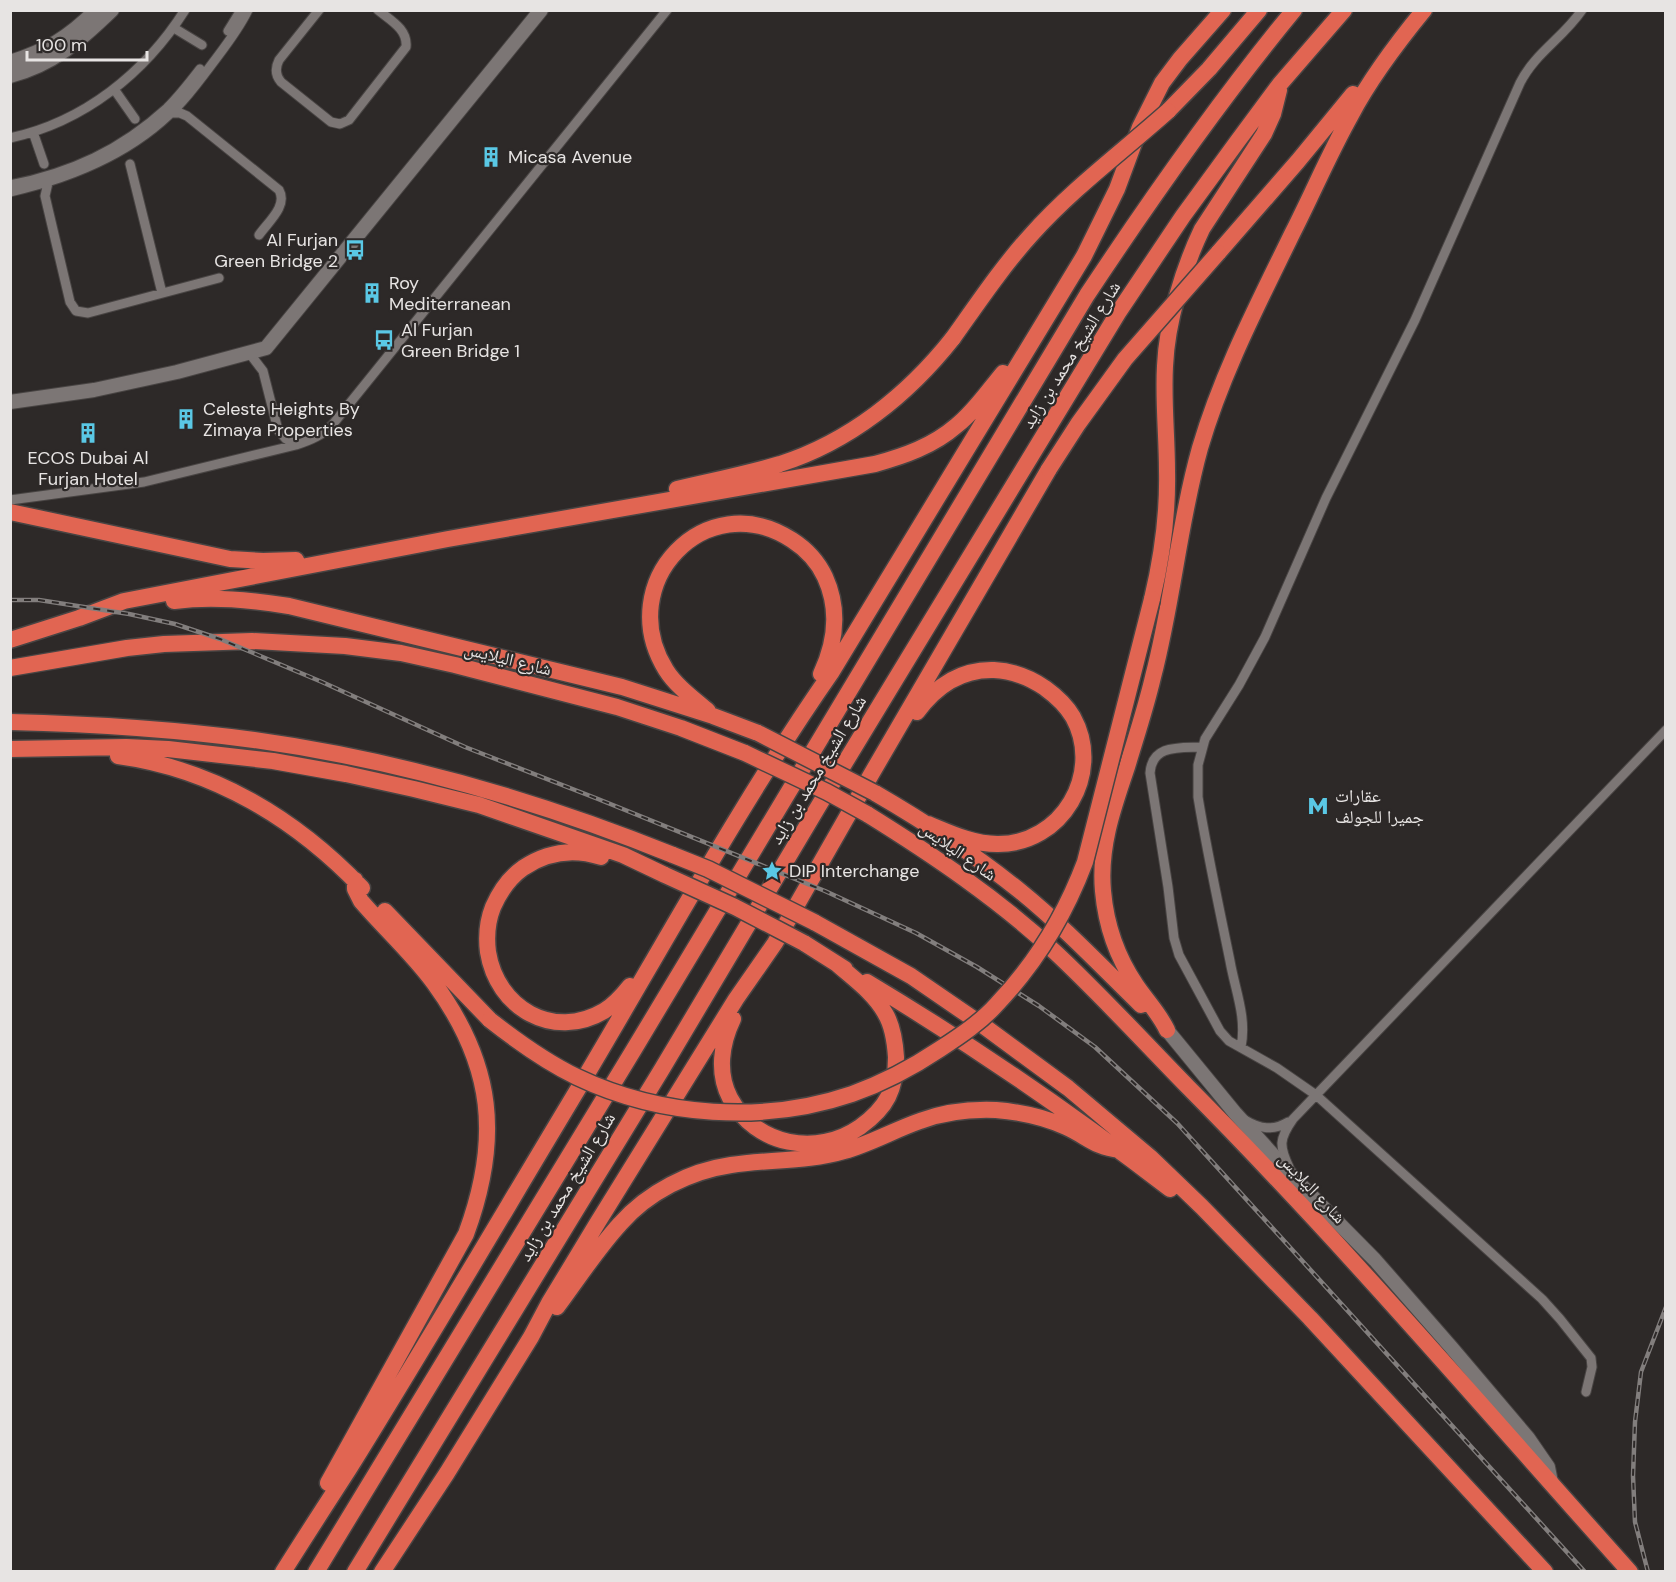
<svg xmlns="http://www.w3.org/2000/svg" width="1676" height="1582" viewBox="0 0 1676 1582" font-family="'DM Sans','Noto Naskh Arabic',sans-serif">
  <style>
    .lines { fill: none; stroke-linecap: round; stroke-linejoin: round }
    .street-casing { stroke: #484443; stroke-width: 11 }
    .secondary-casing { stroke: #484443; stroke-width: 16 }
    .highway-casing { stroke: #484443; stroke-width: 19 }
    .street { stroke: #7c7675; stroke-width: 9 }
    .secondary { stroke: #7c7675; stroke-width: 14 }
    .highway { stroke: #e16552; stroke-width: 16 }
    .rail-casing { stroke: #827e7d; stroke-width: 4.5 }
    .rail { stroke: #2d2928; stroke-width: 2; stroke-dasharray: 7; stroke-linecap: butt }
    .highway-bridge-casing { stroke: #484443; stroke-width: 19; stroke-linecap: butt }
    .highway-bridge { stroke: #e16552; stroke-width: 16 }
    .labels { text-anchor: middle; stroke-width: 4.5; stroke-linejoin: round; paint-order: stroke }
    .poi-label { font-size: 18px; fill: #e7e4e3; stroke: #2d2928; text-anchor: start }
    .street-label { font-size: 18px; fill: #e7e4e3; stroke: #2d2928 }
  </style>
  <rect width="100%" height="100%" fill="#2d2928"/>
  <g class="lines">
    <g class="street-casing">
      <path id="street" d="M319,10l-40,50c-4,8 -4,15 2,22l50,40 9,2 9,-4 57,-73c2,-18 -16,-27 -28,-37
        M174,28l28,17
        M228,31l13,-21
        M114,89l21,30
        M172,113h8l7,3 92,74c9,16 -11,32 -20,45
        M33,132l11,32
        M10,138c74,-16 135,-65 175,-128
        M130,164l32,129
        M48,183l-3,13 25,106 6,9 12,2 131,-35
        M10,185c61,-12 111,-35 157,-77 12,-12 23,-26 33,-39
        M10,192c62,-14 123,-39 167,-85 12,-12 22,-26 32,-39 14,-19 29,-37 39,-58
        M250,354l13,17 15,59 8,9 10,6
        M10,500l134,-18 152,-37c15,-5 27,-10 37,-21l334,-414
        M1202,747c-22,1 -50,-3 -52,26l18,114 6,51 5,17 41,76 9,10 48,27 39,27 226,204 18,20 31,39 1,9 -6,25
        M1241,1047c6,-30 -6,-57 -11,-86 -11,-54 -23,-109 -32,-164v-32l7,-26 34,-54 26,-48 61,-139 89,-178 105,-237c15,-30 43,-45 62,-73
        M1245,1120c15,9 28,11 43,2
        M1289,1167c-10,-21 -10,-28 4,-48l373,-389"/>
    </g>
    <g class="secondary-casing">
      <path id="secondary" d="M10,62c37,-12 58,-24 86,-52
        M10,76c43,-11 71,-36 102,-66
        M10,402l84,-12 83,-18 89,-24 275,-338
        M1167,1030l68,83 59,65 81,82 76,87 77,91 20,29 3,15"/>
    </g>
    <g class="highway-casing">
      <path id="highway" d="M1168,111l41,-42 50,-59
        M1218,253l80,-92 55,-67
        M677,489c34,-8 69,-15 103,-25 69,-22 128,-69 173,-126
        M10,512l220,47 33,2 33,-1
        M1152,599c10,-42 16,-85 15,-128 0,-35 -4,-70 -2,-105 2,-45 18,-97 37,-137l62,-95 9,-20 6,-24
        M174,601c39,-5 77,-1 115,5l333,81 91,29 45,17
        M10,640l69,-22 45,-17 324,-62 427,-75c29,-8 58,-18 81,-38 18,-14 32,-35 47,-53
        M10,668l117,-20 37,-4 88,-3 93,5 56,7 54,12 162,42 64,21 64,25
        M708,711c-14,-12 -32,-25 -42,-41 -54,-87 40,-186 126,-130 14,9 26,22 33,37 15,33 11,65 -4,97
        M917,712c19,-26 44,-43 77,-42 19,1 35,7 51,18 11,8 21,17 28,29 31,56 -11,128 -76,127 -24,0 -47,-11 -69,-20
        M10,722c82,2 163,7 244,18 144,20 285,61 419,115
        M10,749l116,-2 42,2 105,12 73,13 68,15 65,16 144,50 42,20
        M118,756c96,13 178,63 244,132
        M875,793c50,29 99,61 145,98 43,35 81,75 121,114
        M867,814c66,41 131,85 188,138 46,43 89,90 133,135 154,155 296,322 442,485
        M601,857c-28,-9 -54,-5 -78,11 -14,10 -23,23 -30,39 -6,15 -7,29 -5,45 9,56 65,89 116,59 10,-6 18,-15 26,-25
        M385,911l105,109
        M814,922l97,54 70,48 87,64 82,69 52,50 108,111 235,254
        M804,943l41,26
        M867,982c105,63 206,132 303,207
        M733,1019c-12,25 -16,54 -3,79 26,48 87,59 130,29 11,-8 22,-18 28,-30 6,-12 8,-27 8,-40 -1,-15 -3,-31 -11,-44 -11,-20 -31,-34 -48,-49
        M1167,1030c-8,-17 -21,-30 -31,-45 -19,-28 -30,-60 -33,-94 -4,-44 10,-83 24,-124 9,-30 19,-60 26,-90 20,-76 26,-154 47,-229 22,-75 58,-144 92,-214 20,-39 37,-80 59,-119 20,-38 46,-72 73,-105
        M557,1307c21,-28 40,-58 63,-83 28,-32 70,-53 111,-59 38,-6 76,-3 113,-14 26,-7 50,-21 76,-30 24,-9 51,-12 76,-11 24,2 48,7 70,17 22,10 28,20 54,23
        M328,1483l138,-249c35,-95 28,-169 -32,-251 -21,-29 -49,-54 -73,-82l-6,-12v-9
        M283,1572c22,-35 44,-69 66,-103 79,-127 155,-257 232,-385 82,-138 159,-280 250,-411l253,-417 33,-67 23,-62 22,-44 18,-24 43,-49
        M316,1572l317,-521 454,-756c65,-98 132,-194 207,-285
        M355,1572l307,-503 159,-267 297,-489 65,-97 54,-74 43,-58 64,-74
        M382,1572l65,-99 84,-136 18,-34 49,-81 138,-223 39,-56 97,-170 177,-304"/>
    </g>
    <use href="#street" class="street"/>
    <use href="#secondary" class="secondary"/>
    <use href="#highway" class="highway"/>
    <g class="rail-casing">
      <path id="rail" d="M10,600h29l90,14 46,10 45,15 102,43 143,65 133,52 227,92 91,42 61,34 62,39 56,41 82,76 408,449
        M1648,1572l-13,-50 -2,-46 2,-54 6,-50 25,-65"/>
    </g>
    <use href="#rail" class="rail"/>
    <g class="highway-bridge-casing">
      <path id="highway-bridge" d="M953,338c25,-35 49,-71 78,-103 41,-46 91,-83 137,-124
        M1049,469l29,-45 47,-65 93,-106
        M758,733l117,60
        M745,753l82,39 40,22
        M673,855l35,14 106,53
        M665,875l70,32 69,36
        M490,1020c28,22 56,42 87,57 84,40 187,47 275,17 31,-11 61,-27 88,-45 20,-13 41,-27 57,-45 39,-41 68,-89 88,-142l67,-263"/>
    </g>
    <use href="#highway-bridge" class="highway-bridge"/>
  </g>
  <defs>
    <g id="building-bare" transform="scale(1.62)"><path d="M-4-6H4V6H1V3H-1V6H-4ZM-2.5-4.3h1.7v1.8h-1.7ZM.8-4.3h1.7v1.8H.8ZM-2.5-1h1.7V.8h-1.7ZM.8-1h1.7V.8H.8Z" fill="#5ac8e5" stroke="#2d2928" stroke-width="2.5" paint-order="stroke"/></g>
    <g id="bus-bare" transform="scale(1.62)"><path d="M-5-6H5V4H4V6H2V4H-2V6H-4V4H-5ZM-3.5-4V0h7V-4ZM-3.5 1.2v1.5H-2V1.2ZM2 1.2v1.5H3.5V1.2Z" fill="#5ac8e5" stroke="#2d2928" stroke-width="2.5" paint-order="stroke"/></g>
    <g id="metro-bare" transform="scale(1.62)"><path d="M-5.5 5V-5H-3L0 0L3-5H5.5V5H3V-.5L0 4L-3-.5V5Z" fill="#5ac8e5" stroke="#2d2928" stroke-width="2.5" paint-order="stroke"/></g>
    <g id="sight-bare" transform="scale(1.62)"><path d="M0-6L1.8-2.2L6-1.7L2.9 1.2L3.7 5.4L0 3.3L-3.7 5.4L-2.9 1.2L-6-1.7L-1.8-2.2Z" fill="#5ac8e5" stroke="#2d2928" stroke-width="2.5" paint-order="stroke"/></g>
  </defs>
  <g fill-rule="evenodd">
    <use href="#building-bare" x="491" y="157"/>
    <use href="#bus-bare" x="355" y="250"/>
    <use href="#building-bare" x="372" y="293"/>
    <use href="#bus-bare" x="384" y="340"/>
    <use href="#building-bare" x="186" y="419"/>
    <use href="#building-bare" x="88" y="433"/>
    <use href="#metro-bare" x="1318" y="806"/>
    <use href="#sight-bare" x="772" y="871"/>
  </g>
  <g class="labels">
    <g class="poi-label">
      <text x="508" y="163">Micasa Avenue</text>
      <text x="338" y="246" text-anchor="end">Al Furjan<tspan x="338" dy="21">Green Bridge 2</tspan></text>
      <text x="389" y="289">Roy<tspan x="389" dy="21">Mediterranean</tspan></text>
      <text x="401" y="336">Al Furjan<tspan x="401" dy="21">Green Bridge 1</tspan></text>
      <text x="203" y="415">Celeste Heights By<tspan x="203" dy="21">Zimaya Properties</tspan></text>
      <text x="88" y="464" text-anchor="middle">ECOS Dubai Al<tspan x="88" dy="21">Furjan Hotel</tspan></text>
      <text x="1335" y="802">عقارات<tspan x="1335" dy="21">جميرا للجولف</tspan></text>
      <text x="789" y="877">DIP Interchange</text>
    </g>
    <g class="street-label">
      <text transform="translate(1071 355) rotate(-58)" y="6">شارع الشيخ محمد بن زايد</text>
      <text transform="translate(508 659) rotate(14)" y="6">شارع اليلايس</text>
      <text transform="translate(818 770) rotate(-59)" y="6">شارع الشيخ محمد بن زايد</text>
      <text transform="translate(958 851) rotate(35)" y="6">شارع اليلايس</text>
      <text transform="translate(567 1187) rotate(-59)" y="6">شارع الشيخ محمد بن زايد</text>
      <text transform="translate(1312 1188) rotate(47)" y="6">شارع اليلايس</text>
    </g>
  </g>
  <rect width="1676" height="1582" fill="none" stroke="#e7e4e3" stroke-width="24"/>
  <path d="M27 51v9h120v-9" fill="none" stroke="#e7e4e3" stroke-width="3"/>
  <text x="36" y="51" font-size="18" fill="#e7e4e3" stroke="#2d2928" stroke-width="4.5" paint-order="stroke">100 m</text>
</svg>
